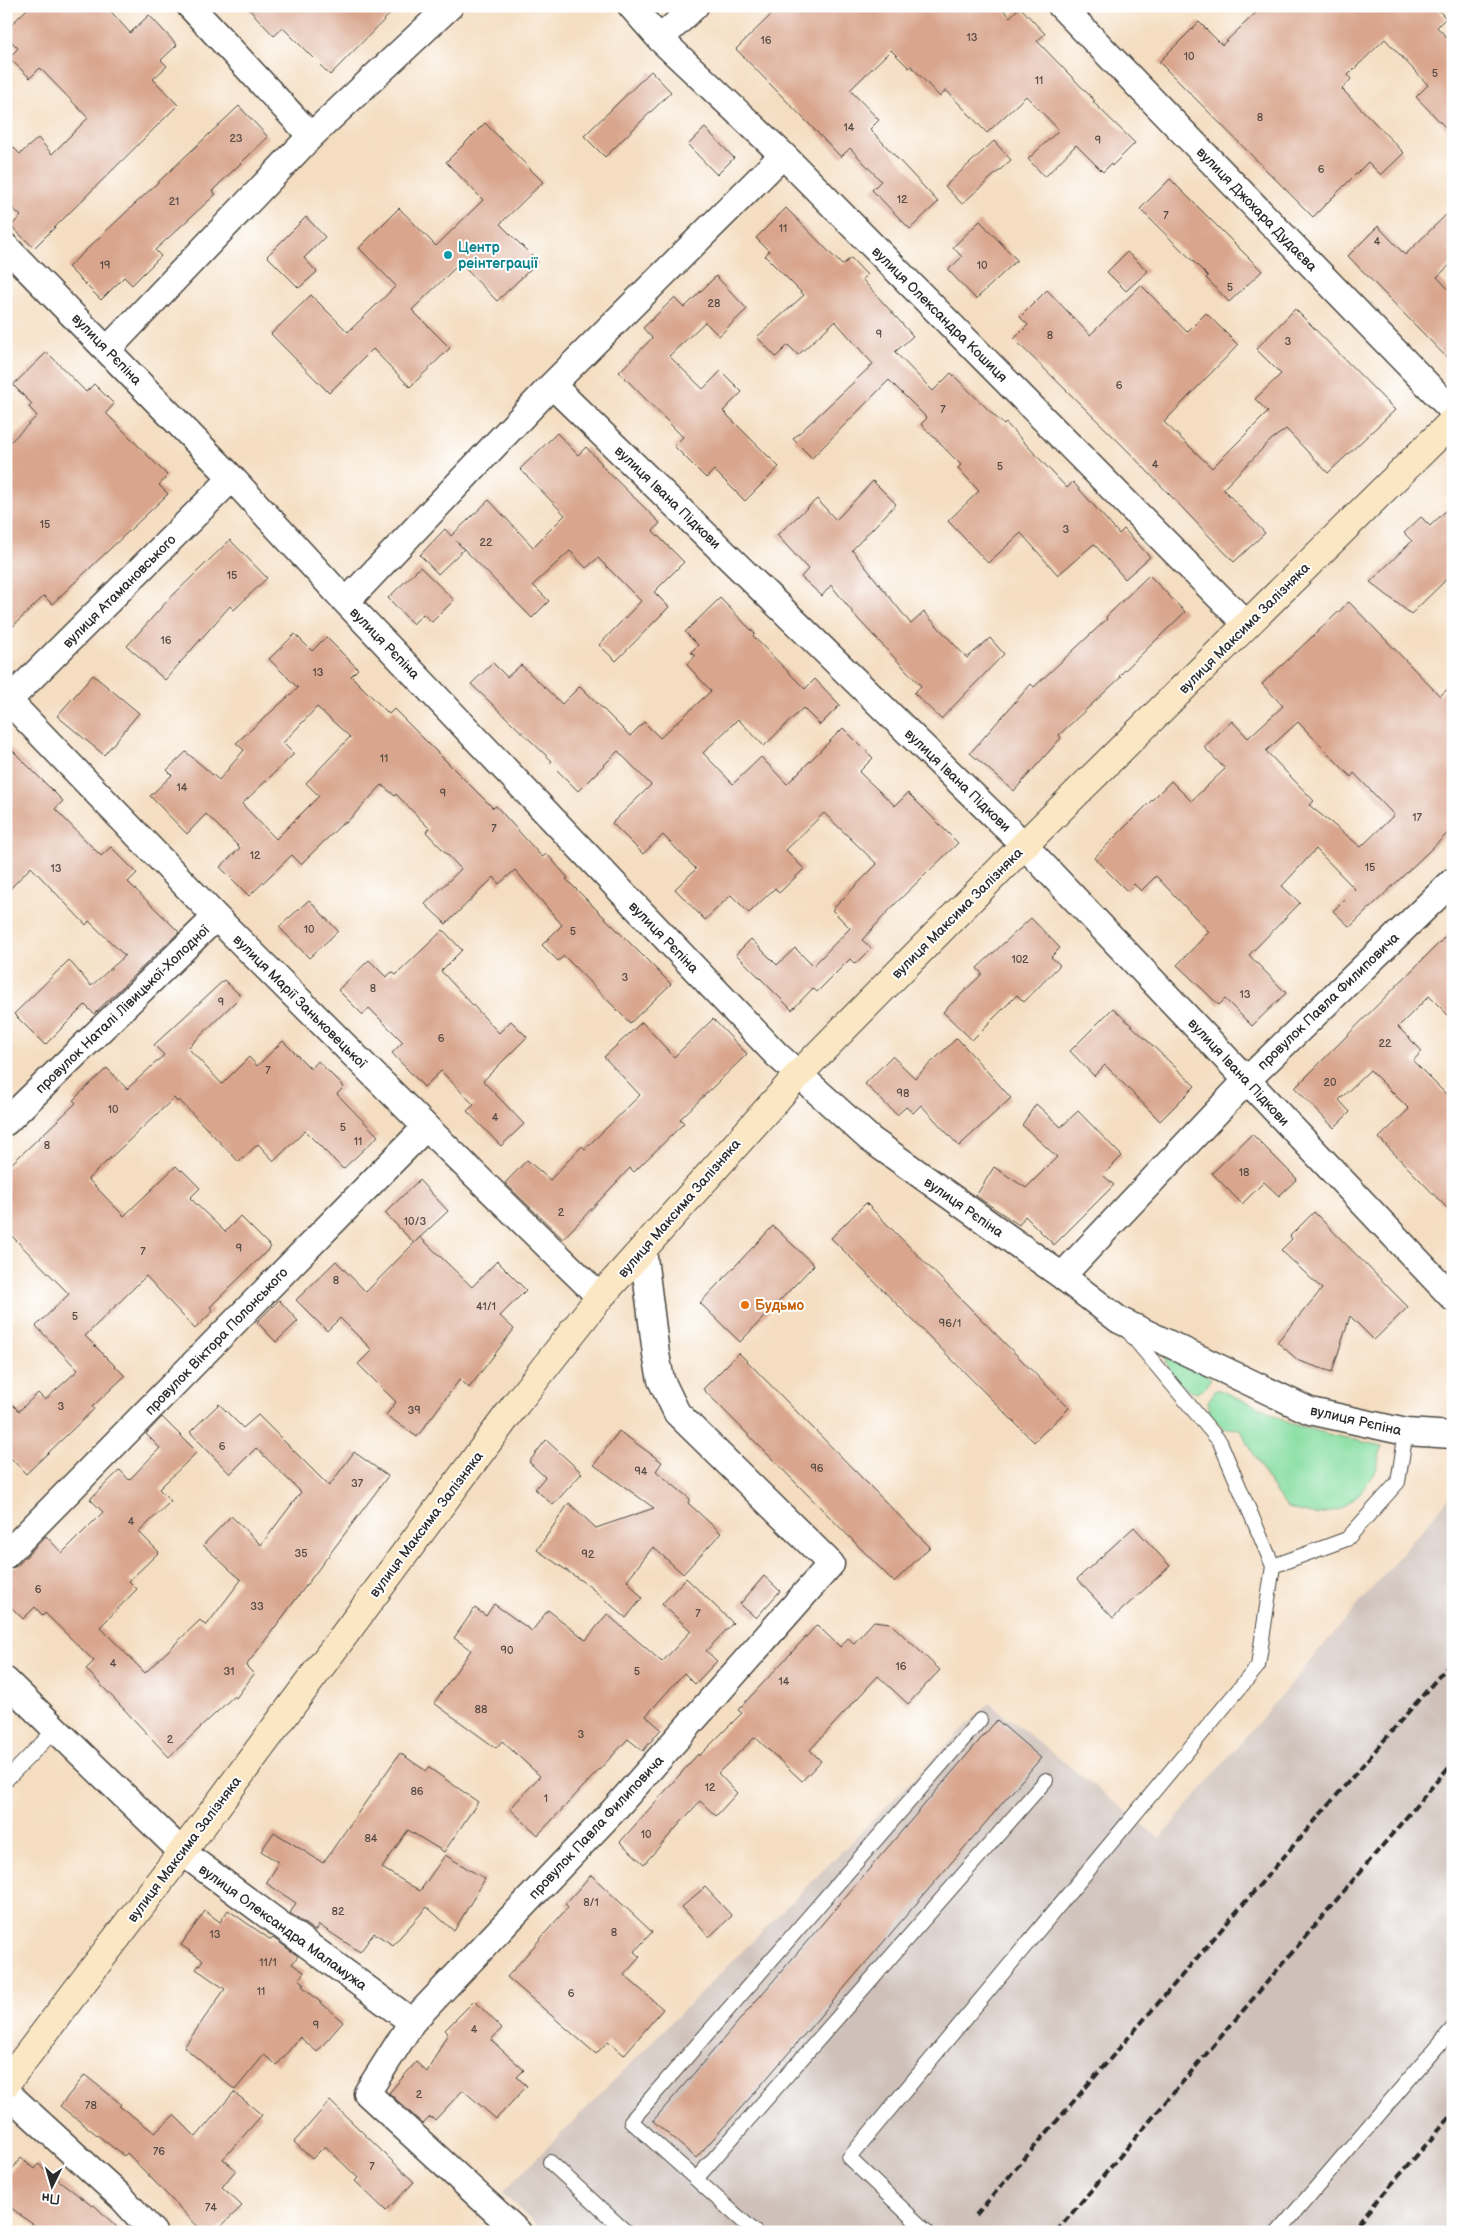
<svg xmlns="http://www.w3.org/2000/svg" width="1459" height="2238" viewBox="0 0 1459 2238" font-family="'Balsamiq Sans',sans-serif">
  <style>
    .industrial { fill: #cfc1ba }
    .green { fill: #87dea2; stroke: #598466 }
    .building { fill: #d9a68d; fill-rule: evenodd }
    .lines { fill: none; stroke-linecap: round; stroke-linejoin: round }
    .lane-casing { stroke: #494641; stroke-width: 16 }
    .street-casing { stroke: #494641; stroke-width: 29 }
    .secondary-casing { stroke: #494641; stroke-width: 30 }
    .lane { stroke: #fff; stroke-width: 14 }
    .street { stroke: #fff; stroke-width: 26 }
    .secondary { stroke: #fbe7c3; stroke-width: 28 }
    .rail { stroke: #2b2b2b; stroke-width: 4; stroke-dasharray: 8 4; stroke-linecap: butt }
    .culture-dot { fill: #0f9aa8; stroke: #fff; stroke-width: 2 }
    .food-dot { fill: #e8710a; stroke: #fff; stroke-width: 2 }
    .labels { text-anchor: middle; stroke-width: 4; stroke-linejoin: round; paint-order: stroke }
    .number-label { font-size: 11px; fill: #564a44 }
    .street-label { font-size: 14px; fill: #2b2b2b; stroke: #fff }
    .culture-label { font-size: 14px; font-weight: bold; fill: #0d838f; stroke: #fff; text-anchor: start }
    .food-label { font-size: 14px; font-weight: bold; fill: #c56008; stroke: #fff; text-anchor: start }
  </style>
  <rect width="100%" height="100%" fill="#fff"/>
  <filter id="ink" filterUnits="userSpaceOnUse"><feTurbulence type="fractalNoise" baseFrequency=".02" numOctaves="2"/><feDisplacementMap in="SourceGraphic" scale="10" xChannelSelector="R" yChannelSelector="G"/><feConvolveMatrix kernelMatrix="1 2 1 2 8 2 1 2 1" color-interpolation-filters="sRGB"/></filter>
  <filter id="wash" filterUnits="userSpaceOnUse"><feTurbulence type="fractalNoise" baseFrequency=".0096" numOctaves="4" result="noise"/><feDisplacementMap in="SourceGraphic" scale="20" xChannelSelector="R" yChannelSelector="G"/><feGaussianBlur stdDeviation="1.12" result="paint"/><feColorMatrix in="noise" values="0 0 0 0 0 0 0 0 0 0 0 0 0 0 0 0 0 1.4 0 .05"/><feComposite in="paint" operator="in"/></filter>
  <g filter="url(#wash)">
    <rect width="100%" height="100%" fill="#f4ddc0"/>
    <path class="industrial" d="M1453,1493v739h-910l-41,-39 487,-490 171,135z"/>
    <path class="green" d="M1165,1355l32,12 14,12 -7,9 -7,5c-17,-6 -30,-20 -32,-38z
      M1217,1389l47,20 24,14 44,12 50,11 -6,24 -15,22 -20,17 -26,6 -28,-7 -16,-22 -31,-57 -16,-1 -14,-12 -2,-15z"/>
    <g id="blocks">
      <path class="building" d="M30,6h76l24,27 19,-18 28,30 -16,15 6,6 -14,13 25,26 -144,143 -23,-22 10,-10 -15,-14v-62l14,14 18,-16 14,16 36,-36 -48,-50 -10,10 -21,-20 9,-10 -12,-12v-6z
        M246,6h152l-68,69 -47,-47 -9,8z
        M780,6h220l10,11 10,-10 25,27 -8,7 58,60 -2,1 42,41 -23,23 -1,-2 -8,8 -27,-27 -31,32 -17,-18 31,-29 -33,-34 -39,37 -41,-43 -6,7 -29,-31 -2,2 -18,-18 -41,40 29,30 -9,9 68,73 -28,27 -38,-39 9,-9 -31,-33 -9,9 -105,-108z
        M1263,6h171l12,12 -9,9 16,17v91l-37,-38 12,-12 -43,-46 -37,36 3,4 -9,10 62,64 -23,22 -13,-13 -55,55 -154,-155 40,-40 23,23z
        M651,71l20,21 -66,65 -21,-21z
        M239,106l29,31 -56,54 4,3 -61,56 6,6 -29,29 -8,-8 -23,23 -33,-33z
        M485,123l58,59 -43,42 38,38 -41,39 -37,-38 -48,47 38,38 -40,39 -37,-38 -44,44 -58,-59 40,-39 37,37 48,-46 -37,-38 40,-40 37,38 47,-46 -37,-38z
        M705,128l29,30 -17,17 -29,-30z
        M994,141l17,19 -49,44 -17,-18z
        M1170,179l92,92 -33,31 -23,-24 2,-2 -68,-67z
        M786,208l56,57 9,-7 16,17 -5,4 51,57 -18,16 38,39 18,-18 53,52 2,-2 61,65 6,-6 46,52 5,-5 26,28 -25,22 -31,-35 -36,31 -37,-42 -33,30 -40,-42 31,-30 -21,-23 3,-3 -40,-41 6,-6 -38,-38 -77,78 -19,-19 80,-75 -38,-43 -37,34 -10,-10 -12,12 -19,-20 47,-42 -39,-39 4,-5 -13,-13z
        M1453,208v54l-16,15 16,17v70l-105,-108 30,-30 27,29z
        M306,217l19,20 -21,21 13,14 -18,16 -32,-32z
        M980,221l37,39 -41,39 -28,-29 14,-13 -9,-10z
        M1127,252l21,19 -22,20 -19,-19z
        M716,276l31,33 -28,27 -14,-14 -36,34 34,33 18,-18 21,21 -19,19 56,56 -34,34 -31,-31 -8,8 -32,-32 9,-9 -64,-65 33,-34 -9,-10 31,-30 10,10z
        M1141,285l46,47 19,-19 32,32 -74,77 48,46 56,-56 -13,-13 26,-25 -25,-25 39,-40 100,101 -67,63 -42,-44 -15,11 -48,49 42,44 -31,29 -109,-114 -111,-109 14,-14 -8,-8 27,-27 43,45z
        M47,352l39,40 8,-8 20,20 -8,9 62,63 -9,9 9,9 -116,110 -8,-8 -38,37v-187l31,-30 -8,-9 3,-3 -19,-19z
        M557,433l21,22 8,-8 16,17 -1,1 59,58 -7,8 31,31 -30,30 15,15 -53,54 -17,-16 42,-44 -43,-43 -12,10 -16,-17 -37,34 16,16 -17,17 -76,-77 8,8 -26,25 -18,-19 25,-26 6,7 38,-36 44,47 32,-32 -45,-46z
        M873,481l23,23 -44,46 59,74 13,-12 43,46 23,-20 14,16 -63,65 -27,-26 7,-7 -63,-67 -27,-34 -9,11 -21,-19 7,-8 -31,-34 40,-36 19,21z
        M1453,504v69l-42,41 -41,-32 42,-41 -8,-8 17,-16 9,9z
        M230,540l37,38 -33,32 -4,-4 -65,74 -38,-34 41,-46z
        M420,567l34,33 -22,22 -9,-8 -10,10 -25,-26z
        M1149,575l36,37 -66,64 2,1 -62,58 2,3 -47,53 -44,-38 61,-69 3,3 73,-68 -1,-2z
        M720,598l35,36 -2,2 52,53 10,-10 25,26 -20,20 -17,-17 -39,38 -26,-27 -35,34 30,31 28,-27 26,27 56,-56 30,30 -14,14 36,34 13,-13 50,50 -62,60 -34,37 9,8 -16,16 -5,-5 -33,33 -4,-4 -21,22 -56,-56 15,-15 26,26 18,-17 18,18 37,-38 -18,-18 45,-46 -53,-51 -38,37 18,19 -25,24 -4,-5 -26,25 -18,-18 -26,25 -30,-31 21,-20 -33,-34 -20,19 -31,-31 39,-38 -33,-34 -40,40 -28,-28 2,-2 -81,-77 22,-21 14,14 14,-12 41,39 18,-18 50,50 14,-14 16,16 51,-47 -24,-26 8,-9 -4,-4 7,-7 -13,-13z
        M1349,602l91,94 13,-12v144l-103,99 -17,-16 22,-22 -39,-40 -34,37 18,17 -51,52 37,38 -34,33 -27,-27 -6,6 -42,-40 32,-33 -53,-56 -15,15 -7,-7 -7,7 -33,-33 77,-77 20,20 34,-32 -21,-22 28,-26 16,17 35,-32 -21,-22zM1298,722l53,55 3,-4 40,42 -33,32 -52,-42 5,-4 -48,-50z
        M295,634l17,17 14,-14 32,32 -7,7 38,38 5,-5 99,99 3,-2 46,51 5,-3 21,24 -2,1 105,105 -41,39 -66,-67 -6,5 -16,-16 20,-20 -47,-55 -16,14 -5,-7 -48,47 -21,-20 36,-35 -35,-37 3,-4 -33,-34 -1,2 -13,-11 -36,38 -1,-2 -44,43 -9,-9 -43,41 -29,-29 20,-19 -34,-34 -19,20 -37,-38 22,-21 -5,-5 19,-18 33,28 25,-30 -8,-7 62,-55 -29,-29zM317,707l33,30 -44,46 13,13 -43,43 -34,-35 52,-50 -11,-11z
        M93,675l46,38 -35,42 -47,-39z
        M6,744l57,57 -8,8 46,47 10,-9 26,26 -9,9 51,50 -85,82 -9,-9 -40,40 -31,-31 55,-54 22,26 34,-30 -36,-35 -3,4 -55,-58 -25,26z
        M309,900l29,31 -29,27 -30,-31z
        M1031,918l29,30 -9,9 9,8 -36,37 -7,-7 -45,45 -29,-28 39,-38 -5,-6z
        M1453,929v91l-24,-24 -31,31 24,24 -9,10 40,40v113l-74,-76 30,-29 -39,-39 -31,30 11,12 -16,16 -39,-40z
        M443,930l19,20 -21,21 58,62 12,-12 16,16 -44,44 41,43 -23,22 -34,-35 7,-6 -33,-34 -17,16 -32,-34 11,-11 -34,-34 -6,7 -25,-25 31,-30 17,17 6,-5 4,3z
        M224,980l17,16 -53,52 34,36 27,-27 8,9 26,-25 28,28 7,-8 26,26 -7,7 41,42 -35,33 -38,-38 -31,30 -16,-17 -19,18 -60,-62 -2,2 -3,-4 -86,81 36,37 52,-50 5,5 1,-1 18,18 -10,10 35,34 15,-16 31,31 -61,60 3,4 -18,18 -49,-53 -61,60 40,40 -33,31 2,2 -68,65 -20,-21v-55l13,13 19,-18 7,7 33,-30 -42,-44 33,-32 -63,-64v-61l70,-66 -3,-3 34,-32 20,21 37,-34 -10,-10z
        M1113,1008l82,78 -35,35 -55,-56 -11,11 -24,-25z
        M713,1019l34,35 -67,65 4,4 -50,49 -4,-4 -67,71 -58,-56 22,-23 23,20 32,-34 3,3 55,-54 -36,-38 38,-35 32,35z
        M957,1038l54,60 -52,48 -38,-41 -8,8 -7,-6 -9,8 -32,-31 27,-28 23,22z
        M1036,1104l25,23 17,-16 44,45 -19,19 11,10 -60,60 -29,-29 -6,9 -43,-29 18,-29 32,21 31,-31 -35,-32z
        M1252,1134l45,45 -18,17 -15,-14 -22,22 -30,-31z
        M419,1180l29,31 -34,32 -29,-30z
        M866,1203l203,205 -35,34 -203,-204z
        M1314,1212l94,95 -34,33 -24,-24 -18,56 -33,-11 -22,-19 45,-53 -41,-39 11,-11 -2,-3z
        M773,1226l41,39 -74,77 -40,-39z
        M420,1237l52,50 25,-26 29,29 -26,26 14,13 -45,59 -9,-9 -43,58 -31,-22 10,-13 -38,-38 14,-14 -32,-32 -13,13 -31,-31 40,-39 30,31z
        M279,1300l19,21 -22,21 -19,-20z
        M739,1353l191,194 -36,35 -191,-193z
        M219,1404l24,24 15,-13 71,71 25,-34 34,24 -142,190 8,8 -18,24 -2,-2 -65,61 -83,-88 8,-8 -49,-48 -2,3 -8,-9 -12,12 -17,-17v-32l11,-4 29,-30 16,17 41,-41 -13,-13 30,-29 9,10 31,-32 -14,-14 16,-17 35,35 -38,37 12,12 -32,31 20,20 -30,29 8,8 -37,38 45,46 55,-53 6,6 35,-46 -38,-35 28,-29 30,29 40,-53 -45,-44 -26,26 -40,-42z
        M619,1431l43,31 -6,9 34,28 -2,4 33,30 -38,41 -30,-27 -26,33 15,18 -16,20 -37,-32 -52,-36 32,-47 27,25 58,-20 -60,-43z
        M546,1440l36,33 -29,32 -18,-16 10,-12 -16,-15z
        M1134,1527l36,39 -57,52 -36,-39z
        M764,1576l16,15 -24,27 -16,-14z
        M686,1578l47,45 -27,28 11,10 -22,23 -11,-11 -38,43 15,13 -18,22 -15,-12 -90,96 -28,-26 30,-33 -38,-35 -6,7 -62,-45 37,-53 -17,-12 21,-30 11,8 8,-12 38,27 16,-21 38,30 21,-26 55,48 29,-31 -29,-27z
        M874,1621l16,2 50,47 -32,34 -30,-28 -68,74 11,11 -19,20 -47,-44 -37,36 19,20 -21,23 -16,-15 -56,63 -24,-22 78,-88 1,2 43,-43 -4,-3 79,-85 23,22 8,-9 6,5z
        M997,1720l44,38 -285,333 -60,67 -43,-37z
        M400,1753l26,18 2,-4 50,35 -34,50 -36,-22 -26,38 38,23 25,-36 40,24 -31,52 -27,-24 -34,38 -19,-12 -14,19 -41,-27 -4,6 -25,-18 6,-10 -30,-20 13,-20 -18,-12 13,-19 49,31z
        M591,1875l61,57 -18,20 6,5 -16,18 39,34 -39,46 -16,-14 -12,13 -89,-77 61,-70 -3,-3z
        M705,1887l27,29 -23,21 -27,-30z
        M228,1910l43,30 2,-2 25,18 -6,8 12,8 -5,7 5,4 -2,3 41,36 -26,30 -17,-15 -23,28 -13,-10 -29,35 -51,-43 41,-58 -29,-20 7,-9 -22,-15 24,-34 15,11z
        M474,2001l28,27 -11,12 33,30 -7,7 10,9 -31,33 -33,-29 -28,30 -5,-3 -7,7 -34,-31 27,-31 11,10 21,-39 -3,-3z
        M85,2075l36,29 -2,2 36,27 19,-18 22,22 38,-45 28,23 -39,44 13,11 -14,17 20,19 -27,26h-12l-76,-79 -3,3 -64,-50z
        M330,2101l84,81 -28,29 -31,-30 3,-3 -33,-32 -13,13 -18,-17z
        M21,2158l13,11 4,-5 54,42 2,-1 28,27h-79l-37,-28v-27z"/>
    </g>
  </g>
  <g filter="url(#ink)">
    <use href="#blocks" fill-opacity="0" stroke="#494641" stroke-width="1"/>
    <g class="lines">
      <g class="lane-casing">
        <path id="lane" d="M1273,1566l74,-27 51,-57 8,-50
          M6,1780l50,-51
          M550,2162l76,70
          M696,2179l350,-399
          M755,2232l-124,-111 349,-401
          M927,2232l-78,-74 409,-492 15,-100 -53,-124 -93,-112
          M1278,2232l175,-204"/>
      </g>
      <g class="street-casing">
        <path id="street" d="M190,6l121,130
          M631,6l29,33 123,116 464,470
          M1061,6l392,405
          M660,39l35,-33
          M6,247l226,231 114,124 430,452 94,85 192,137 57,44 191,91 96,21 47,3
          M108,349l203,-213 139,-130
          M552,385l472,460 429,453
          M346,602l206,-217 231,-230
          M6,698l210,219 210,210 174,170
          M6,703l226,-225
          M6,1122l210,-205
          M1062,1276l185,-196 206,-199
          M6,1555l420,-428
          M6,1681l176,171 230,170
          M6,2092l116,106 31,34
          M518,2232l-151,-139 45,-71 201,-211 218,-247 -154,-151 -16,-33 -5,-26 -13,-105"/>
      </g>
      <g class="secondary-casing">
        <path id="secondary" d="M6,2083l202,-265 308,-414 84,-107 199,-223 225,-229 429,-424"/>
      </g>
      <use href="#lane" class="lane"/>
      <use href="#street" class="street"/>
      <use href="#secondary" class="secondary"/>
      <path class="rail" d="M976,2215l477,-555
        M1056,2232l397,-470
        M1350,2232l103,-118"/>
    </g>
  </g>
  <circle class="culture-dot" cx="448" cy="255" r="5"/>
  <circle class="food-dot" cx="745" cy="1305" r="5"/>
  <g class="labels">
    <g class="number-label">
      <text x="972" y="41">13</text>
      <text x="766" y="44">16</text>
      <text x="1189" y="60">10</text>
      <text x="1435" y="77">5</text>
      <text x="1039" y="84">11</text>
      <text x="1260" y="121">8</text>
      <text x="849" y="131">14</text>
      <text x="236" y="142">23</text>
      <text x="1098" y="144">9</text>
      <text x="1321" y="173">6</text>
      <text x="902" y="203">12</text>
      <text x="174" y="205">21</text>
      <text x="1166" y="219">7</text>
      <text x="783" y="232">11</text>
      <text x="1377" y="245">4</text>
      <text x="105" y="269">19</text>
      <text x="982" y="269">10</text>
      <text x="1230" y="291">5</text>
      <text x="714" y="307">28</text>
      <text x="879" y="338">9</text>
      <text x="1050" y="339">8</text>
      <text x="1288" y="345">3</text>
      <text x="1119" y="389">6</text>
      <text x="943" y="413">7</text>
      <text x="1155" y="468">4</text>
      <text x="1000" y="470">5</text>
      <text x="45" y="528">15</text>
      <text x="1066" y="533">3</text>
      <text x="486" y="546">22</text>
      <text x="232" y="579">15</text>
      <text x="166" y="644">16</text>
      <text x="318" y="676">13</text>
      <text x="384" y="762">11</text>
      <text x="182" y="791">14</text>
      <text x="443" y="797">9</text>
      <text x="1417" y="821">17</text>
      <text x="494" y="832">7</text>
      <text x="255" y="859">12</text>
      <text x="1370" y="871">15</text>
      <text x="56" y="872">13</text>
      <text x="309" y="933">10</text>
      <text x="573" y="935">5</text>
      <text x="1020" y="963">102</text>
      <text x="625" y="981">3</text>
      <text x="373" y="992">8</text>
      <text x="1245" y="998">13</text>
      <text x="221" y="1006">9</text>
      <text x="441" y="1042">6</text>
      <text x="1385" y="1047">22</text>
      <text x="268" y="1074">7</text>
      <text x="1330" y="1086">20</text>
      <text x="903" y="1097">98</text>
      <text x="113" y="1113">10</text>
      <text x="495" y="1121">4</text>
      <text x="343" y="1131">5</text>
      <text x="358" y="1145">11</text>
      <text x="47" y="1149">8</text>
      <text x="1244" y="1176">18</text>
      <text x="561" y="1216">2</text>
      <text x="415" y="1225">10/3</text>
      <text x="239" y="1252">9</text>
      <text x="143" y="1255">7</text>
      <text x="336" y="1284">8</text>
      <text x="486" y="1310">41/1</text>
      <text x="75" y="1320">5</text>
      <text x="950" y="1327">96/1</text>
      <text x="61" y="1410">3</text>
      <text x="414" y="1414">39</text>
      <text x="222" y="1450">6</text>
      <text x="817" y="1472">96</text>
      <text x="641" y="1475">94</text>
      <text x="357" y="1487">37</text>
      <text x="131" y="1525">4</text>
      <text x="301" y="1557">35</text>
      <text x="588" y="1558">92</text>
      <text x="38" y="1593">6</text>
      <text x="257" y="1610">33</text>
      <text x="698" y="1617">7</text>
      <text x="507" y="1654">90</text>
      <text x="113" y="1667">4</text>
      <text x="901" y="1670">16</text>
      <text x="229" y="1675">31</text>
      <text x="637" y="1675">5</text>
      <text x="784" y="1685">14</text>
      <text x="481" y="1713">88</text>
      <text x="581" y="1738">3</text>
      <text x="170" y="1743">2</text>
      <text x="710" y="1791">12</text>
      <text x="417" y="1795">86</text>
      <text x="546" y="1802">1</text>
      <text x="646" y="1838">10</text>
      <text x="371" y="1842">84</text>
      <text x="591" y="1906">8/1</text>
      <text x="338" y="1915">82</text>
      <text x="614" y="1936">8</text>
      <text x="215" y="1938">13</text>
      <text x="268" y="1966">11/1</text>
      <text x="261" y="1995">11</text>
      <text x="571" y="1997">6</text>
      <text x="316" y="2029">9</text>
      <text x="474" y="2033">4</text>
      <text x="419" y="2098">2</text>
      <text x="91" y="2109">78</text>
      <text x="159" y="2155">76</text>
      <text x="372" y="2170">7</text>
      <text x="211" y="2211">74</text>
    </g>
    <g class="street-label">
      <text transform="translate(1257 209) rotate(46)" y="5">вулиця Джохара Дудаєва</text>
      <text transform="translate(940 314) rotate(45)" y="5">вулиця Олександра Кошиця</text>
      <text transform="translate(107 349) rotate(46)" y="5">вулиця Рєпіна</text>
      <text transform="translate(668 497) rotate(44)" y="5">вулиця Івана Підкови</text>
      <text transform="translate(119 591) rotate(-45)" y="5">вулиця Атамановського</text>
      <text transform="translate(1244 628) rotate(-45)" y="5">вулиця Максима Залізняка</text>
      <text transform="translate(385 643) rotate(46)" y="5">вулиця Рєпіна</text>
      <text transform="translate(958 780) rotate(44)" y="5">вулиця Івана Підкови</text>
      <text transform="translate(957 913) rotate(-45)" y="5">вулиця Максима Залізняка</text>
      <text transform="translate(664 937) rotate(46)" y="5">вулиця Рєпіна</text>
      <text transform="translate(300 1001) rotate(45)" y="5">вулиця Марії Заньковецької</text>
      <text transform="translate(1328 1001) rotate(-44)" y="5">провулок Павла Филиповича</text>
      <text transform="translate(122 1009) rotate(-44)" y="5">провулок Наталі Лівицької-Холодної</text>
      <text transform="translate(1239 1072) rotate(47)" y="5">вулиця Івана Підкови</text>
      <text transform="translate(964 1207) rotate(35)" y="5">вулиця Рєпіна</text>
      <text transform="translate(679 1208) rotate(-49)" y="5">вулиця Максима Залізняка</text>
      <text transform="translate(216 1341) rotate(-46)" y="5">провулок Віктора Полонського</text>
      <text transform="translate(1356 1420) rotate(13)" y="5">вулиця Рєпіна</text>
      <text transform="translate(426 1524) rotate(-53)" y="5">вулиця Максима Залізняка</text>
      <text transform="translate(596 1827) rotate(-47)" y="5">провулок Павла Филиповича</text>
      <text transform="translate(184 1849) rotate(-53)" y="5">вулиця Максима Залізняка</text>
      <text transform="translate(283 1927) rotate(36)" y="5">вулиця Олександра Маламужа</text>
    </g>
    <g class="culture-label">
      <text x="458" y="252">Центр<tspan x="458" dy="16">реінтеграції</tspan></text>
    </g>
    <g class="food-label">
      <text x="755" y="1310">Будьмо</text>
    </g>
  </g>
  <rect width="1459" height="2238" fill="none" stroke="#fff" stroke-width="25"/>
  <g transform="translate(52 2186) rotate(185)" stroke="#ffffff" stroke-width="4" paint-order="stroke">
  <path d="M0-4L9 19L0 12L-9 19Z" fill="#2b2b2b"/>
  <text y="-8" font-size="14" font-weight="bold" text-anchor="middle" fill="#2b2b2b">Пн</text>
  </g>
</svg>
